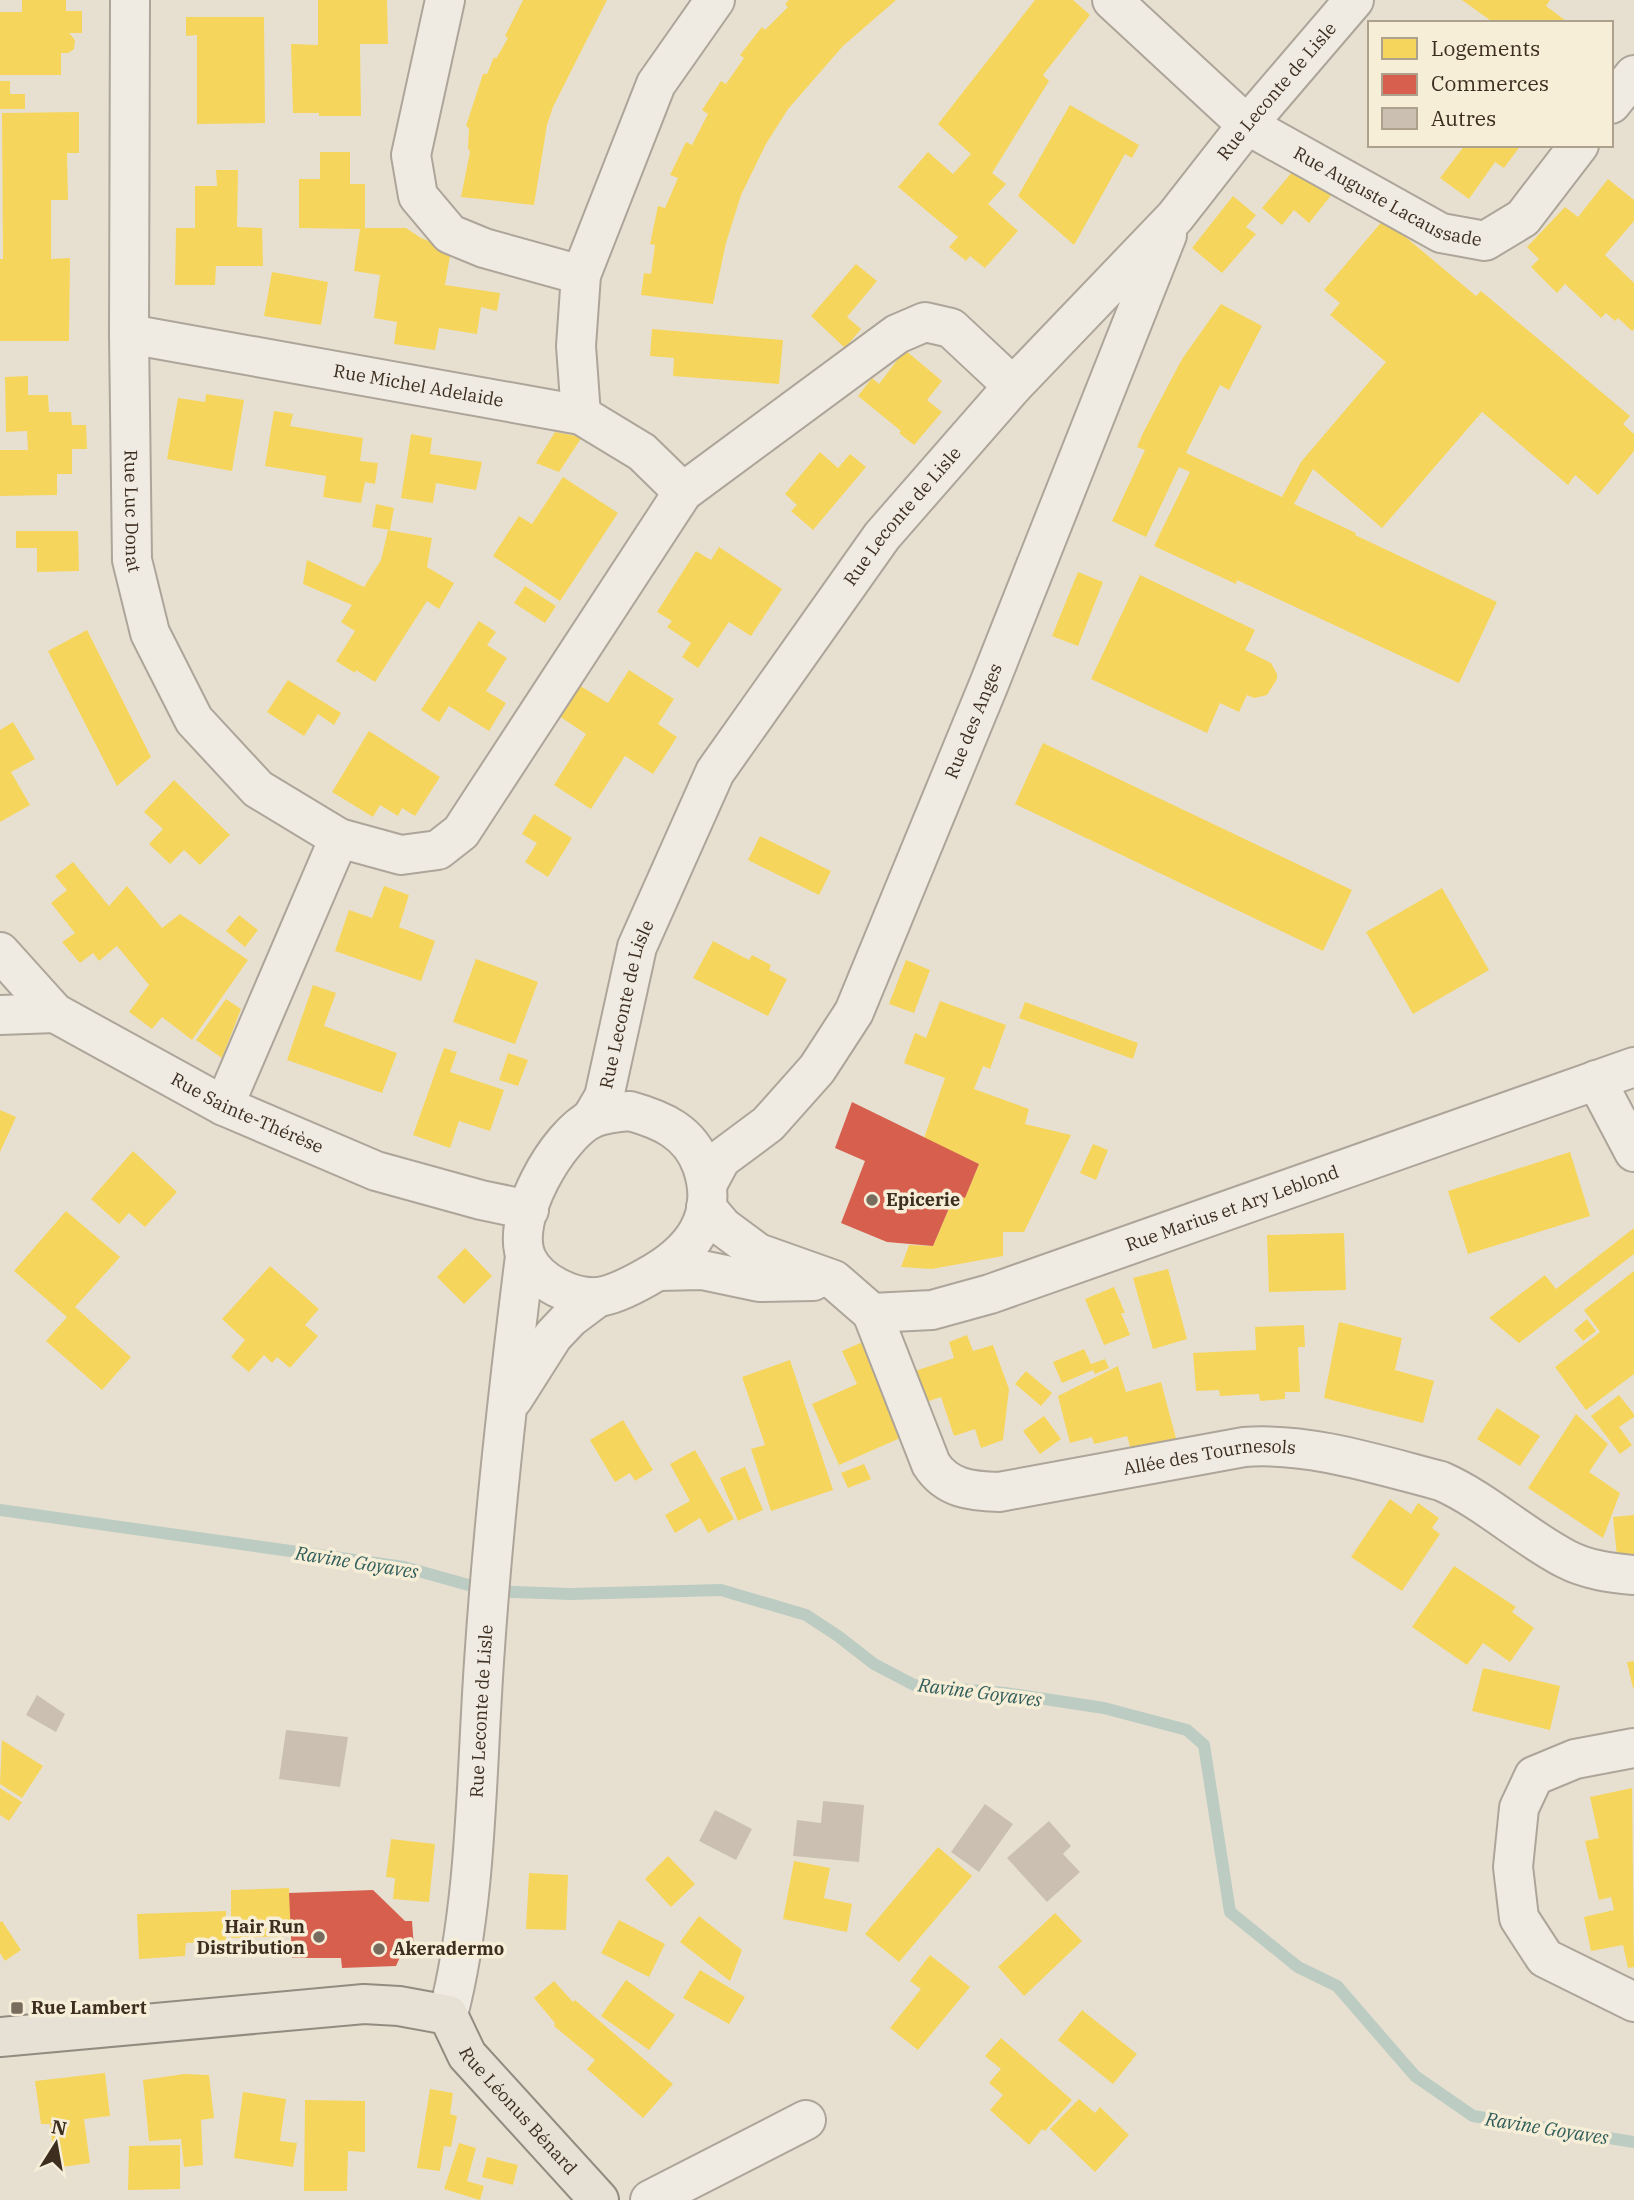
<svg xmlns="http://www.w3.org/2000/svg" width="1634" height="2200" viewBox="0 0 1634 2200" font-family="'IBM Plex Serif',serif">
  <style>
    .homes { fill: #f6d55c }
    .shops { fill: #d6604d }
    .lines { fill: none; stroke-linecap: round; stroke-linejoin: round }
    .stream { stroke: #bcccc2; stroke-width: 12 }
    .building { fill: #cbbfb2 }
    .minor-casing { stroke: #ada599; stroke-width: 42 }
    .major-casing { stroke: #928b80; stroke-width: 42 }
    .minor { stroke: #efebe3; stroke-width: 38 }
    .major { stroke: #e6e1d4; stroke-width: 38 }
    .poi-dot { fill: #786c5e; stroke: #f7eed8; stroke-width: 2.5 }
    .labels { text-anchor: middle; stroke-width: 7; stroke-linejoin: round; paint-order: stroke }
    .street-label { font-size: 18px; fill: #3d2e20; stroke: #f7eed8 }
    .poi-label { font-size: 18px; font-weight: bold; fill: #3d2e20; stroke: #f7eed8; text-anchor: start }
    .water-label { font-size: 19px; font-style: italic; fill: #2f5d5a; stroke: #f7eed8 }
  </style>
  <rect width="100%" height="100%" fill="#e7e0d1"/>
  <path class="homes" d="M22,0h44v11h16v22h-13l6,7 -1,9 -6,4h-7v22h-61v-63h22z
    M318,0h69l1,44h-28l1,72h-42v-3h-26l-2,-69 27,1z
    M523,0h84l-54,107 -6,18 -13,80 -73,-8 9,-45 -2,-4 1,-20 -3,-2 17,-52h4l7,-17 2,2 12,-21 -3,-2z
    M789,0h107l-53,46 -55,63 -22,35 -25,51 -15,48 -13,61 -72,-9 3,-22 7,1 4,-29 -5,-1 8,-38 7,2 13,-30 -8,-3 16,-33 6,3 16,-31 -6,-4 19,-29 5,3 18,-26 -4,-3 22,-28 3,3 23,-23 -3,-3z
    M1035,0h38l17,15 -47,60 6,6 -57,92 14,11 -18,20 30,27 -33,37 -15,-12 -4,5 -17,-14 9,-10 -60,-50 30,-35 25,22 18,-20 -33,-30z
    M1462,0h88l-4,6 23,17h-75z
    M186,17h78l1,106 -68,1v-89l-11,1z
    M0,81h10v13h15v15h-25z
    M1070,105l69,40 -7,13 -7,-4 -51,91 -56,-49z
    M79,112v41h-12l1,47h-17v59l19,-1 -1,83h-69v-82h3l-1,-146z
    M1465,145h56l-17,23 -9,-6 -26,37 -29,-21z
    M320,152h30v32h15v44h41l15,10 30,12 -6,35 55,8 -3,18 -16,-4 -4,27 -38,-6 -4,22 -41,-6 3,-22 -23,-4 6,-43 -26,-4 6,-42 -61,-1v-49h21z
    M1298,165l35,28 -24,30 -15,-13 -12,15 -20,-17z
    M216,170h22l-1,57 25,1 1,38h-47l-1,19h-40l1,-57h19v-42h22z
    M1608,179l26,21v21l-29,34 29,28v46l-2,2 -14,-13 -3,3 -9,-8 -5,5 -36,-34 -8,9 -26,-26 8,-8 -12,-12 38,-40 13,10z
    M1233,196l23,19 -10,12 10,7 -34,39 -30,-25z
    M1384,219l92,77 5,-5 149,125 -7,8 11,10v17l-36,44 -23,-20 -7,10 -86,-73 -100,116 -69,-59 -19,35 62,29 -1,2 142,67 -38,81 -222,-103 -1,4 -82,-38 36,-74 -11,-5 -33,70 -34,-16 33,-71 -8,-3 6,-14 39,-74 39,-55 41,22 -33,64 -9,-5 -34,68 96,44 19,-35 85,-100 -56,-47 10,-12 -16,-13z
    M856,264l21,17 -30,36 14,12 -16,19 -34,-32z
    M272,272l56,10 -7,43 -57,-9z
    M652,329l131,11 -4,44 -106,-8 1,-18 -24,-2z
    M905,350l37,31 -15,19 15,12 -28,33 -15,-12 2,-2 -43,-35 14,-18 7,6z
    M28,376v19h20l1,17h22l1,13h14l1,24h-15v25h-15v21l-57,1v-46h28l-1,-19 -21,1 -1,-55z
    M206,394l38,6 -12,71 -65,-12 11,-61 27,4z
    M274,411l19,3 -3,12 73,12 -3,23 18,2 -3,21 -10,-2 -4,21 -38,-6 3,-21 -61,-10z
    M555,432l27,5 -23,35 -23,-9z
    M411,434l21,4 -2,16 52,8 -6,28 -40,-7 -3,20 -32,-5z
    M820,452l18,16 12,-14 16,13 -53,63 -22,-19 6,-6 -12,-11z
    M563,477l55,36 -58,88 -67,-45 26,-40 13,8z
    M376,504l18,4 -4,22 -18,-3z
    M388,530l44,8 -5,29 27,16 -15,26 -12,-8 -52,81 -19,-12 -1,3 -19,-12 19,-30 -14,-9 11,-17 -49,-21 4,-24 57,27 17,-27z
    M16,531h62l1,40 -42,1v-24h-21z
    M719,547l63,42 -31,47 -22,-14 -31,46 -16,-11 9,-14 -24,-16 5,-6 -15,-9 39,-61 15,9z
    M1078,572l25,10 -25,64 -26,-10z
    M1140,575l115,55 -10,20 26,13 6,11v5l-10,16 -13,3 -7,-3 -8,17 -19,-9 -13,30 -116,-54z
    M525,586l31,20 -11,17 -31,-20z
    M479,621l17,11 -9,13 20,13 -21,33 20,12 -17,28 -40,-25 -10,16 -18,-12z
    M87,630l64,127 -34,29 -69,-135z
    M629,670l45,29 -16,25 19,13 -24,37 -28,-18 -34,53 -37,-24 32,-51 -27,-18 20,-31 29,18z
    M288,680l53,33 -7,12 -16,-11 -14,22 -37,-24z
    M13,722l22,37 -24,13 19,33 -30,17v-92z
    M369,731l71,46 -25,39 -13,-8 -4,8 -18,-11 -7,12 -41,-25z
    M1043,743l309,147 -29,61 -308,-147z
    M174,780l56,55 -30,30 -16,-15 -14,14 -21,-20 14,-15 -19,-17z
    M534,814l38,24 -24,39 -23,-15 12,-19 -15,-9z
    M760,836l71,35 -12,24 -71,-35z
    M73,862l36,44 18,-20 35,42 18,-14 68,46 -56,80 -30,-23 -10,12 -23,-17 20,-27 -32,-39 -18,15 -6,-8 -13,10 -18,-21 13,-9 -24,-30 16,-13 -12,-14z
    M384,886l25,9 -10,32 36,14 -14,40 -86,-30 14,-41 23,8z
    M1442,888l47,82 -76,44 -47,-82z
    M239,915l19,15 -13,17 -19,-16z
    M713,941l36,19 3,-5 19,10 -2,5 18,9 -19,37 -75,-38z
    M476,959l62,23 -23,62 -62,-22z
    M906,960l24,10 -16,43 -25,-9z
    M313,985l23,8 -12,33 73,27 -15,40 -95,-33z
    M226,999l15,10 -19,49 -26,-18z
    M940,1001l66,24 -16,44 -7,-3 -9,23 55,20 -4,15 46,11 -47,97h-21v24l-71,13 -31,-2 8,-22 24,1 22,-52 10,4 14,-34 -55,-26 21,-60 -41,-15 11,-30 11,5z
    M1025,1002l113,41 -5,16 -114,-41z
    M444,1048l13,4 -7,20 54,18 -14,41 -31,-10 -9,27 -37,-13z
    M508,1053l20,7 -10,26 -19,-6z
    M0,1110l16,7 -16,35z
    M1093,1144l15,6 -12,30 -16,-7z
    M133,1151l44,41 -32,35 -16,-14 -10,11 -28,-25z
    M1570,1152l20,64 -122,38 -20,-63z
    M66,1211l54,46 -45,50 56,50 -29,33 -56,-49 21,-24 -53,-46z
    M1634,1228v26l-115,89 -30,-25 56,-43 11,14z
    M1344,1233l2,57 -77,2 -2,-57z
    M465,1248l27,28 -28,28 -27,-27z
    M270,1266l49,43 -14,16 13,11 -28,32 -13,-11 -5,6 -8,-8 -15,17 -18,-15 14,-17 -23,-21z
    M1168,1269l19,70 -34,10 -20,-71z
    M1634,1271v103l-48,36 -31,-43 45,-35 -16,-22z
    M1114,1287l11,26h-4l9,22 -26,10 -19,-46z
    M1587,1319l9,12 -13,10 -9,-11z
    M1339,1322l63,16 -7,32 39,11 -11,42 -99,-25z
    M1304,1325l1,22h-7l2,45h-15v7l-25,2 -1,-7 -39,2 -1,-6 -23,1 -3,-38 63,-3 -1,-23z
    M967,1335l6,16 20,-6 16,44 -6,51 -22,8 -6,-19 -21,7 -13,-39 -15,5 -11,-31 39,-13 -5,-16z
    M872,1338l35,97 -68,30 -27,-61 45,-20 -15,-33z
    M1084,1349l7,15 14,-5 4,9 -14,6 -2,-4 -31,13 -9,-21z
    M790,1360l43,130 -62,21 -20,-62 14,-4 -23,-68z
    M1118,1366l8,26 35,-10 16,60 -44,14 -6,-20 -33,8 -2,-7 -22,6 -12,-47z
    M1026,1371l26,22 -11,13 -26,-22z
    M1619,1395l15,19v3l-15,10 13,18 -12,9 -29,-38z
    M1497,1408l43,28 -20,30 -43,-27z
    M1576,1414l32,30 -19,28 31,21 -17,45 -75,-50z
    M1044,1416l17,23 -21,15 -17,-23z
    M623,1420l30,50 -18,11 -5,-8 -15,9 -25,-42z
    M695,1450l39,69 -26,14 -8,-15 -25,15 -10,-18 25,-14 -20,-37z
    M864,1464l7,15 -23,9 -7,-15z
    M745,1467l18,43 -25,11 -18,-43z
    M1390,1499l21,15 7,-11 21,15 -7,10 8,6 -38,57 -51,-34z
    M1634,1515v39l-17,2 -4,-39z
    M1454,1566l62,41 -4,5 22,16 -24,34 -27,-19 -16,22 -55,-38z
    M1634,1661v27h-1l-6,-26z
    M1483,1668l77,18 -10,44 -78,-19z
    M2,1740l41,26 -21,32 -22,-14z
    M0,1788l22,14 -13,19 -9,-6z
    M1632,1788l2,179 -6,1 -5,-23 -32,6 -7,-34 30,-7 -3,-13 -12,3 -14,-59 14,-3 -9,-41z
    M391,1839l44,5 -6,58 -36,-3 2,-21 -9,-1z
    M938,1847l34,29 -73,86 -34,-28z
    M668,1856l27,28 -24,23 -26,-28z
    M794,1861l36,7 -6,30 28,6 -5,28 -64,-13z
    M529,1873l39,2 -2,55 -40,-1z
    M289,1888l3,48 -61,2v-48z
    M226,1911v30l-40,2 -1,13 -46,3 -2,-45z
    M1055,1913l27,28 -58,55 -26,-29z
    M699,1916l43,34 -12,31 -50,-39z
    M619,1920l46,24 -16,33 -48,-24z
    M2,1921l19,29 -16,11 -5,-8v-31z
    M930,1955l40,32 -52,63 -28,-22 31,-39 -11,-8z
    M700,1970l45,27 -16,27 -46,-26z
    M626,1980l49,35 -26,35 -48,-34z
    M554,1981l19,21 2,-2 98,84 -30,34 -56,-49 8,-9 -41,-34 1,-3 -21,-25z
    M1082,2010l55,44 -24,30 -55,-44z
    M1001,2038l71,62 -27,31 -3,-2 -13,16 -39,-35 13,-15 -14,-12 12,-14 -16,-13z
    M105,2073l5,43 -26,3 6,44 -35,5 -5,-44h-9l-6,-43z
    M184,2074l25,1 5,43 -13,2 2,45 -19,2 -3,-28 -32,2 -6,-61z
    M430,2089l23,4 -3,21 7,2 -6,31 -7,-1 -4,25 -23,-3z
    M243,2092l43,7 -6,42 17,2 -4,24 -59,-9z
    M1079,2099l16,14 5,-6 29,28 -34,37 -45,-43z
    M305,2100l60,1v51l-17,-1 -1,40h-43z
    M459,2143l17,5 -9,33 17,5 -4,14 -36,-11z
    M180,2145v44l-52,1 1,-44z
    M487,2157l31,8 -5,20 -31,-8z"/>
  <path class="shops" d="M852,1102l127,62 -14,34 -10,-4 -22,52 -46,-4 -46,-19 24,-62 -30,-13z
    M373,1890l32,31h7l2,27h-10l-8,18 -54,2 -1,-10h-49l-3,-65z"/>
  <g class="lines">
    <path class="stream" d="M0,1510l404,57 86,24 80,3 151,-4 85,25 32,21 36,28 40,21 91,8 99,15 83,22 17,15 26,167 68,55 39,19 78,90 58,40 161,26"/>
  </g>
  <path class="building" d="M37,1695l28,19 -9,18 -30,-17z
    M286,1730l62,7 -8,50 -61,-8z
    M823,1801l41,4 -5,57 -66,-6 4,-36 24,3z
    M985,1804l28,20 -34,48 -28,-20z
    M715,1810l37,19 -16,31 -37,-19z
    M1049,1821l22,25 -8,8 17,18 -33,30 -40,-44z"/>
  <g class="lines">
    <g class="minor-casing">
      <g id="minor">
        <path id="s1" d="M130,0l-1,334 3,226 18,73 44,87 64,69 81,49 62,17 37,-5 23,-18 222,-340 214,-158 28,-12 26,6 62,58"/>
        <path d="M445,0l-34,155 7,41 32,38 34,14 97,27"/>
        <path id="s2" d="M1112,0l135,125 194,108 44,8 38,-23 56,-73"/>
        <path d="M1611,104l23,-29"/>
        <path id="s3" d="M129,334l452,81 61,37 41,40"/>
        <path d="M581,415l-5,-69 5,-71 75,-191 59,-84"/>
        <path id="s4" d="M0,952l55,61 169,93 152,65 105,29 48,10"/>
        <path d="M0,1015l55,-2"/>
        <path d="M1596,1080l38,72"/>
        <path d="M224,1106l115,-268"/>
        <path d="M630,1111c32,9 60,21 72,55 18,52 -11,87 -55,111 -14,8 -33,18 -49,20 -26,2 -60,-15 -71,-38 -19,-38 31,-125 66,-141 12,-5 24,-6 37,-7z"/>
        <path id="s5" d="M591,1119l13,-22 33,-150 78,-175 167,-236 131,-150 162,-169 72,-92 107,-125"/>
        <path id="s6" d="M708,1183l13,-24 47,-35 49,-55 37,-57 135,-328 178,-449"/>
        <path id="s7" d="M706,1207l17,20 35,26 76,27 38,33 60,-3 58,-16 644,-227"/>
        <path d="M658,1271l44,-1 57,12 54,-1"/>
        <path id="s8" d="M872,1313l59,151c16,25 40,27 68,28l245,-45c65,-5 135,18 197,34 45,20 81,55 125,78 21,11 45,14 68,16"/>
        <path d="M513,1399l40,-63 17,-18 28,-21"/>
        <path d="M1634,1748l-59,11 -41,17 -15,32 -6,59 6,51 26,40 89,44"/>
        <path id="s9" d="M448,2015c29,-113 28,-236 36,-353 9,-136 24,-271 41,-406"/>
        <path d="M650,2200l156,-80"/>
      </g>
    </g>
    <g class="major-casing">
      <g id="major">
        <path id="s10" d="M0,2037l364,-33 35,2 49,9 19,40 132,145"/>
      </g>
    </g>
    <use href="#minor" class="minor"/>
    <use href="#major" class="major"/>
  </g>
  <g class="poi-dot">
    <circle cx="872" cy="1200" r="7"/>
    <circle cx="319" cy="1937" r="7"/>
    <circle cx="379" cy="1949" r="7"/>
    <rect x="10" y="2001" width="14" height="14" rx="3.5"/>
  </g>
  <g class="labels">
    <g class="street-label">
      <text dy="6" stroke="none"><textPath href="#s5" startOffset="1255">Rue Leconte de Lisle</textPath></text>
      <text dy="6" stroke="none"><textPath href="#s2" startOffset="343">Rue Auguste Lacaussade</textPath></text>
      <text dy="6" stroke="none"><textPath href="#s3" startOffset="294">Rue Michel Adelaide</textPath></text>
      <text dy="6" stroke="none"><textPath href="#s1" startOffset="511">Rue Luc Donat</textPath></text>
      <text dy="6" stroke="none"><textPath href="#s5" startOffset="688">Rue Leconte de Lisle</textPath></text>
      <text dy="6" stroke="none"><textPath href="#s6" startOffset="542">Rue des Anges</textPath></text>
      <text dy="6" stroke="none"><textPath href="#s5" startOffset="121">Rue Leconte de Lisle</textPath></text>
      <text dy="6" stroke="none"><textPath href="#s4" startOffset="299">Rue Sainte-Thérèse</textPath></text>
      <text dy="6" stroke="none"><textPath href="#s7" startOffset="578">Rue Marius et Ary Leblond</textPath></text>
      <text dy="6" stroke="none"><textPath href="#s8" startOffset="453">Allée des Tournesols</textPath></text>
      <text dy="6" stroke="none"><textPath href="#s9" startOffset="306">Rue Leconte de Lisle</textPath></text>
      <text dy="6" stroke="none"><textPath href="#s10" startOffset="570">Rue Léonus Bénard</textPath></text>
    </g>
    <g class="poi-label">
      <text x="886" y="1206">Epicerie</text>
      <text x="305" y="1933" text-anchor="end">Hair Run<tspan x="305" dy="21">Distribution</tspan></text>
      <text x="393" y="1955">Akeradermo</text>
      <text x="31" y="2014">Rue Lambert</text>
    </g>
    <g class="water-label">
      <text transform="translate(357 1562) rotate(9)" y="7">Ravine Goyaves</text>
      <text transform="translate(980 1692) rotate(7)" y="7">Ravine Goyaves</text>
      <text transform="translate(1547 2128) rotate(9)" y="7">Ravine Goyaves</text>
    </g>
  </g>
  <rect x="1368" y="21" width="245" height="126" fill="#f7eed8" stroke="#ada18e" stroke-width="2"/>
  <rect x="1382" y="38" width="35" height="21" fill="#f6d55c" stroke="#ada18e" stroke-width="2"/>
  <text x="1431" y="56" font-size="21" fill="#3d2e20">Logements</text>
  <rect x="1382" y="74" width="35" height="21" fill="#d6604d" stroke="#ada18e" stroke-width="2"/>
  <text x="1431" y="91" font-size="21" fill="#3d2e20">Commerces</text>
  <rect x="1382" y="108" width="35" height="21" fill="#cbbfb2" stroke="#ada18e" stroke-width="2"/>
  <text x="1431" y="126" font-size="21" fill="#3d2e20">Autres</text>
  <g transform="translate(56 2144) rotate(11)" stroke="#f7eed8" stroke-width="5" paint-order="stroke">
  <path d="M0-5L12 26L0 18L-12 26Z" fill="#3d2e20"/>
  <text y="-10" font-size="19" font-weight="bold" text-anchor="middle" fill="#3d2e20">N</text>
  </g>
</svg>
